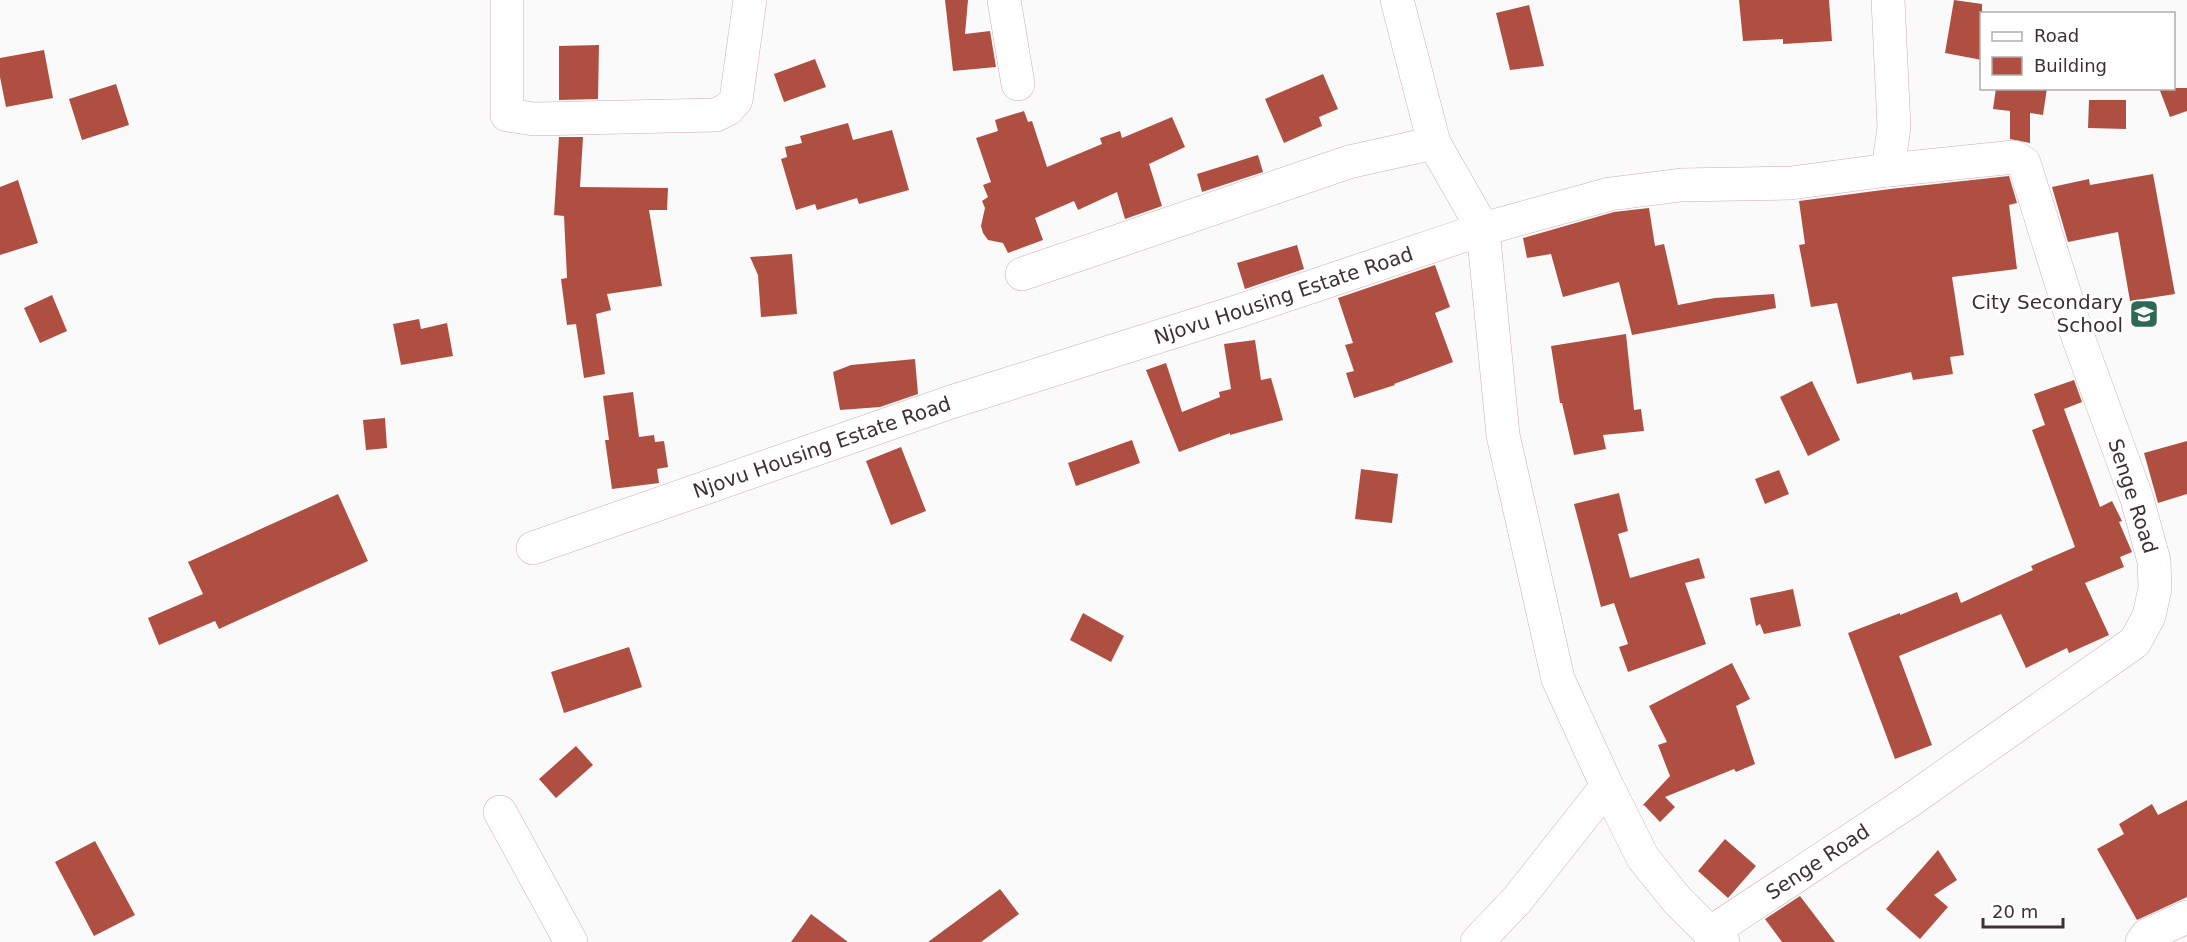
<svg xmlns="http://www.w3.org/2000/svg" width="2187" height="942" viewBox="0 0 2187 942" font-family="'DejaVu Sans',sans-serif">
  <style>
    .building { fill: #af4f41 }
    .lines { fill: none; stroke-linecap: round; stroke-linejoin: round }
    .minor-casing { stroke: #d1abb9; stroke-width: 34 }
    .minor { stroke: #fff; stroke-width: 33 }
    .labels { text-anchor: middle; stroke-width: 6; stroke-linejoin: round; paint-order: stroke }
    .street-label { font-size: 20px; fill: #3f3035; stroke: #fff }
    .poi-label { font-size: 20px; fill: #3f3035; stroke: #fff; text-anchor: end }
  </style>
  <rect width="100%" height="100%" fill="#fafafa"/>
  <path class="building" d="M945,0h23l-3,34 25,-3 6,36 -43,4z
    M1739,0h90l3,41 -49,3v-5l-40,2z
    M1954,0l28,4v56l-37,-7z
    M1529,5l15,61 -34,4 -14,-57z
    M599,45l-1,54 -39,1v-54z
    M44,50l9,48 -47,9 -6,-30v-19z
    M815,59l11,28 -42,15 -10,-28z
    M1323,74l15,35 -19,8 3,9 -38,17 -19,-44z
    M116,84l13,41 -47,15 -13,-41z
    M1996,88h51l-4,27 -13,-2v30l-20,-4v-28l-17,-2z
    M2159,88h28v23l-17,6z
    M2089,100h37v29l-38,-1z
    M1024,111l4,11 4,-1 15,46 55,-23 -2,-6 20,-7 2,7 50,-21 13,30 -36,17 13,42 -37,13 -8,-27 -39,18 -4,-9 -39,17 8,22 -35,13 -5,-10 -15,-3 -5,-7 -2,-7 4,-18 -3,-7 6,-4 -5,-12 8,-3 -15,-44 22,-7 -3,-11z
    M848,123l5,17 39,-10 17,60 -50,14 -2,-6 -40,12 -2,-6 -19,6 -15,-51 6,-2 -2,-10 17,-4 -2,-7z
    M559,137h24l-3,50 88,1 -1,22h-18l13,76 -55,8 4,16 -15,4 9,60 -21,4 -8,-54 -9,1 -6,-46 6,-1 -3,-62 -10,-1z
    M1258,155l5,17 -61,20 -5,-18z
    M2153,174l22,120 -45,7 -12,-69 -50,10 -16,-55 37,-8 1,6z
    M2009,176l8,27 -8,2 8,64 -65,8 12,78 -14,2 3,17 -40,6 -2,-8 -54,12 -20,-81 -26,4 -12,-62 6,-1 -6,-43 91,-12z
    M18,180l20,63 -38,12v-68z
    M1649,208l6,38 9,-2 14,61 37,-7 59,-4 2,14 -144,27 -13,-53 -56,15 -12,-43 -24,4 -4,-20 91,-26z
    M1297,245l7,24 -59,20 -8,-26z
    M792,254l5,60 -36,3 -3,-42 -8,-18z
    M1435,265l15,42 -15,6 18,49 -59,22 1,1 -41,13 -8,-25 8,-2 -9,-26 8,-2 -15,-45z
    M52,295l15,36 -27,12 -16,-35z
    M419,319l2,10 26,-6 6,33 -52,9 -8,-41z
    M1626,334l8,76 7,-1 3,22 -41,4 3,14 -32,6 -12,-52h-2l-9,-57z
    M1255,340l6,40 10,-2 12,42 -53,15v-2l-51,19 -33,-82 20,-7 16,49 38,-15 -1,-5 12,-3 -7,-45z
    M915,359l3,35 -38,13 -40,3 -7,-38 18,-7z
    M2074,380l8,22 -18,7 36,98 12,-6 10,20 -3,1 13,30 -12,5 4,10 -39,16 24,52 -40,18 -2,-5 -41,20 -25,-54 -102,42 33,89 -37,14 -47,-126 52,-20v2l57,-23 4,11 72,-33 -2,-4 44,-19 -43,-117 13,-5 -11,-31z
    M1812,381l28,59 -32,16 -28,-59z
    M633,392l6,45 15,-2 1,7 9,-1 4,26 -11,2 2,14 -47,6 -7,-49h4l-6,-44z
    M385,418l2,30 -21,2 -3,-30z
    M1132,440l8,23 -64,23 -8,-23z
    M2187,441v53l-29,9 -14,-50z
    M901,447l25,64 -35,14 -25,-64z
    M1361,469l37,5 -6,49 -37,-4z
    M1779,470l10,24 -24,10 -10,-25z
    M1619,493l9,38 -10,3 12,44 69,-20 6,20 -20,5 21,61 -78,28 -9,-25 9,-3 -14,-41 -13,4 -27,-103z
    M338,494l30,67 -149,68 -4,-8 -56,24 -11,-27 55,-24 -15,-32z
    M1793,589l8,37 -37,8 -4,-10 -4,2 -6,-28z
    M1083,613l41,23 -13,26 -41,-22z
    M629,647l13,40 -78,26 -13,-41z
    M1732,663l18,36 -14,7 19,58 -19,8 -2,-3 -69,28 10,10 -15,15 -16,-17 -2,1 28,-30 -12,-31 9,-3 -18,-36z
    M576,746l17,19 -37,33 -17,-19z
    M2187,800v97l-50,23 -40,-71 27,-15 -5,-10 33,-20 6,11z
    M1725,839l31,27 -28,32 -30,-27z
    M95,841l40,74 -41,21 -39,-74z
    M1938,850l19,30 -23,15 14,12 -28,32 -34,-30z
    M1000,889l19,25 -38,28h-53z
    M1800,896l35,46h-53l-17,-23z
    M811,914l37,28h-57z"/>
  <g class="lines">
    <g class="minor-casing">
      <g id="minor">
        <path d="M507,0v115l27,4 182,-4 12,-6 8,-9 14,-100"/>
        <path d="M1004,0l14,84"/>
        <path d="M1397,0l37,143 49,86 20,206 55,244 49,107 36,72 34,42 33,33 13,9"/>
        <path d="M1022,274l327,-112 85,-19"/>
        <path id="s1" d="M533,548l418,-146 282,-89 250,-84 127,-35 71,-9 110,-2 97,-13 6,-43 -6,-127"/>
        <path d="M500,812l71,130"/>
        <path id="s2" d="M1710,933l195,-129 230,-162 14,-26 6,-28 -1,-27 -17,-62 -59,-162 -54,-174 -10,-6 -126,13"/>
        <path d="M1477,942l40,-42 90,-114"/>
        <path d="M2142,942l5,-7 40,-18"/>
      </g>
    </g>
    <use href="#minor" class="minor"/>
  </g>
  <defs>
    <g id="school-square" transform="scale(1.5)"><rect x="-9" y="-9" width="18" height="18" rx="4" fill="#2c6a56" stroke="#fff"/><path d="M0-5L7-2L0 1L-7-2ZM-4 1L0 2.5L4 1V4Q0 6-4 4Z" fill="#fff"/></g>
  </defs>
  <g fill-rule="evenodd">
    <use href="#school-square" x="2144" y="314"/>
  </g>
  <g class="labels">
    <g class="street-label">
      <text dy="7" stroke="none"><textPath href="#s1" startOffset="792">Njovu Housing Estate Road</textPath></text>
      <text dy="7" stroke="none"><textPath href="#s1" startOffset="306">Njovu Housing Estate Road</textPath></text>
      <text transform="translate(2133 496) rotate(72)" y="7">Senge Road</text>
      <text dy="7" stroke="none"><textPath href="#s2" startOffset="129">Senge Road</textPath></text>
    </g>
    <g class="poi-label">
      <text x="2123" y="309">City Secondary<tspan x="2123" dy="23">School</tspan></text>
    </g>
  </g>
  <rect x="1980" y="12" width="195" height="78" fill="#ffffff" stroke="#b2acae" stroke-width="1.5"/>
  <rect x="1992" y="32" width="30" height="9" fill="#ffffff" stroke="#b2acae" stroke-width="1.5"/>
  <text x="2034" y="42" font-size="18" fill="#3f3035">Road</text>
  <rect x="1992" y="57" width="30" height="18" fill="#af4f41" stroke="#b2acae" stroke-width="1.5"/>
  <text x="2034" y="72" font-size="18" fill="#3f3035">Building</text>
  <path d="M1983 918v9h80v-9" fill="none" stroke="#3f3035" stroke-width="3"/>
  <text x="1992" y="918" font-size="18" fill="#3f3035" stroke="#ffffff" stroke-width="4.5" paint-order="stroke">20 m</text>
</svg>
